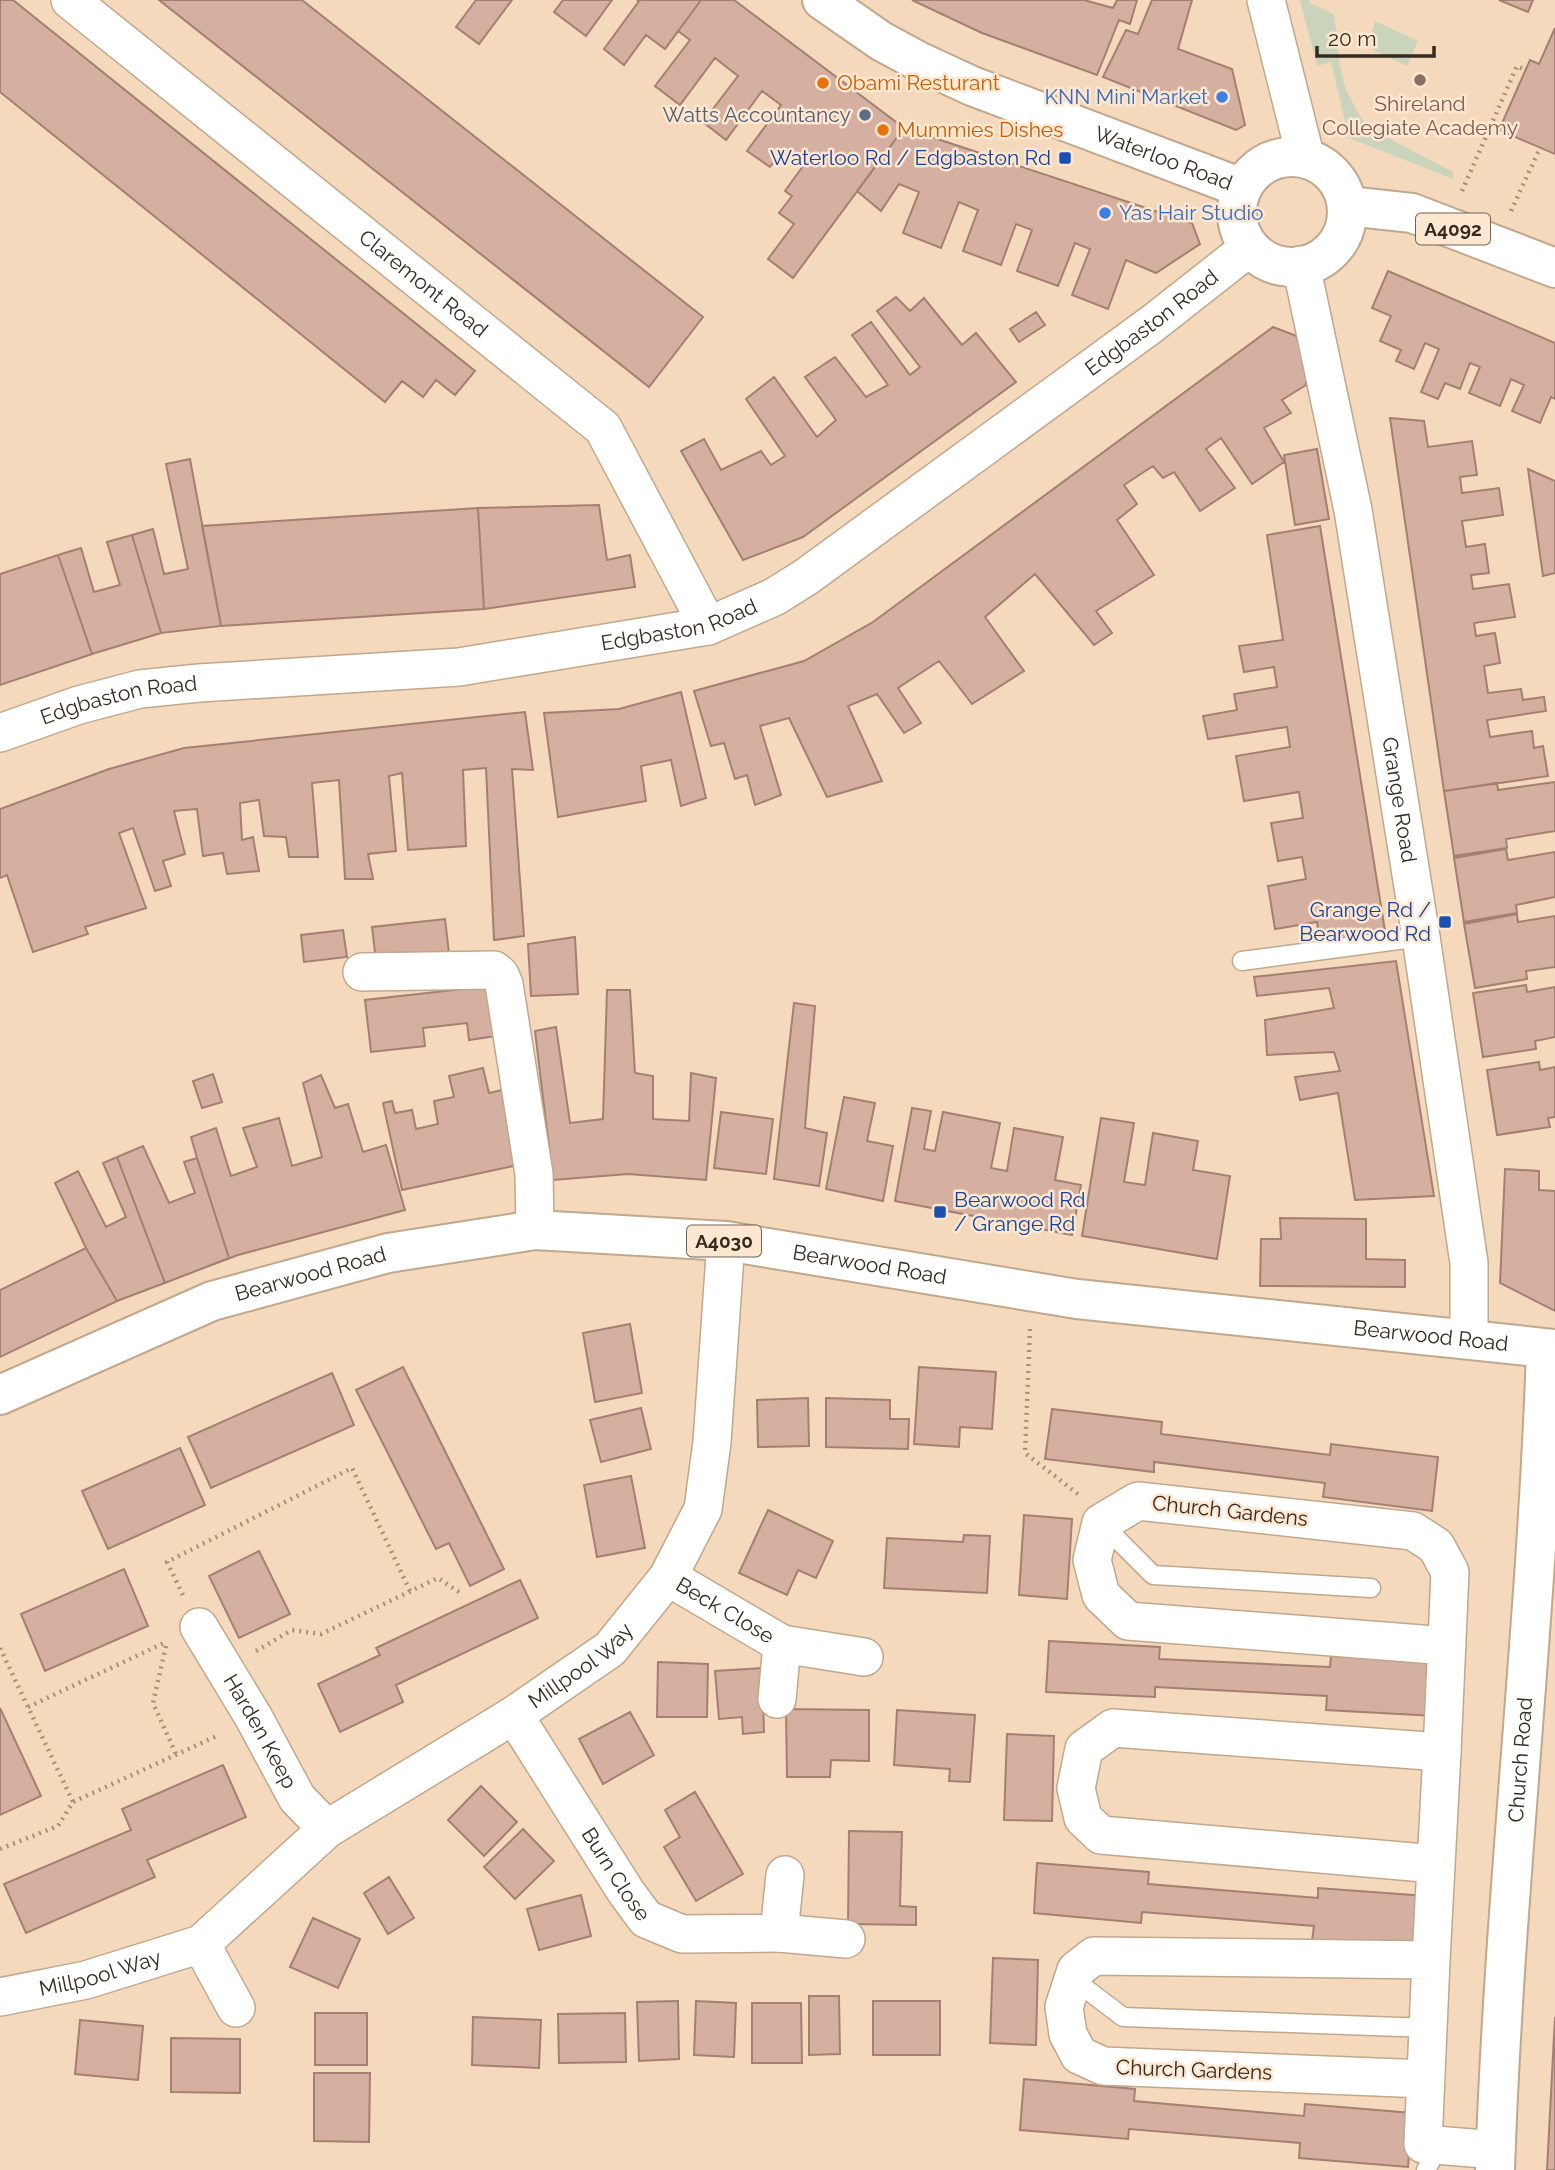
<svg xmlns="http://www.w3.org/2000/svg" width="1555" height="2170" viewBox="0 0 1555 2170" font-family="Raleway,sans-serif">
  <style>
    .green { fill: #c9d4bb }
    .building { fill: #d5af9f; stroke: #a48072; stroke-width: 2 }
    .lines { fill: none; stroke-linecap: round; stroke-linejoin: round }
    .lane-casing { stroke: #c1a78c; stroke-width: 21 }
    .street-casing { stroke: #c1a78c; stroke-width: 40 }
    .secondary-casing { stroke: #c1a78c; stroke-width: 42 }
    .primary-casing { stroke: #c1a78c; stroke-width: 42 }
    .path { stroke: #a6917c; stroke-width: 4.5; stroke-dasharray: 2 5; stroke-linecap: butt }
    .lane { stroke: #fff; stroke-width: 18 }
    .street { stroke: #fff; stroke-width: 37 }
    .secondary { stroke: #fff; stroke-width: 38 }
    .primary { stroke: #fff; stroke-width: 38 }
    .education-dot { fill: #8d6e63; stroke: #fee7d0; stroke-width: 2.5 }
    .food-dot { fill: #e8710a; stroke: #fee7d0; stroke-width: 2.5 }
    .shop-dot { fill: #3f7fe0; stroke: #fee7d0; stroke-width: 2.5 }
    .service-dot { fill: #5c6f8a; stroke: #fee7d0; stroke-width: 2.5 }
    .transit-dot { fill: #1a4fb4; stroke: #fee7d0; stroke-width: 2.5 }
    .labels { text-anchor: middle; stroke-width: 5; stroke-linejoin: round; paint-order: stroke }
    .shield { fill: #fee7d0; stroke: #716354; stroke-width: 2 }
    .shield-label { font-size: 19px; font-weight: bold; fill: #352a1f }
    .food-label { font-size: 21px; fill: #c56008; stroke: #fee7d0; text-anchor: start }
    .shop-label { font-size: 21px; fill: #366cbe; stroke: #fee7d0; text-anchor: end }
    .education-label { font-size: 21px; fill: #785e54; stroke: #fee7d0 }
    .service-label { font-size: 21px; fill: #4e5e75; stroke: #fee7d0; text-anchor: end }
    .transit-label { font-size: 21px; fill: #164399; stroke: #fee7d0; text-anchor: end }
    .street-label { font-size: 21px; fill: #352a1f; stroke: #fee7d0 }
  </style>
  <rect width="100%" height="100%" fill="#f5d9bd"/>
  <path class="green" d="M1300,0h10l-1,3 25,11 6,53 6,23 12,23 11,15 84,44v7l-104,-41 -18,-76 -14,4z
    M1375,21l43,20 -11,25 -34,-16 -2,-14z"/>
  <path class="building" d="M0,0h13l462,371 -20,24 -19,-15 -13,17 -21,-16 -17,21 -385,-310z
    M159,0h143l401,317 -54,70z
    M476,0h36l-33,44 -23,-17z
    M476,0h36l-33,44 -23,-17z
    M563,0h49l-26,36 -32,-24z
    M563,0h49l-26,36 -32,-24z
    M637,0h97l170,128 -111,150 -25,-19 26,-35 -15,-11 13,-17 -7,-5 18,-25 -20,-16 -13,17 -23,-16 34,-46 -19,-14 -36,49 -23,-18 35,-46 -23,-18 -35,47 -25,-19 35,-46 -12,-9 -13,18 -19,-14 -22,30 -20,-16 35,-48z
    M637,0h64l-36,49 -19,-14 -22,30 -20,-16 35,-48z
    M912,0h172l29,8 4,-8h20l-7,24 -11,-4 -22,55 -115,-42z
    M1152,0h40l-14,49 54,20 13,56 -9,5 -133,-53 23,-47 12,4z
    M1499,0h34l-5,12z
    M1555,28v126l-56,-24 31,-70 9,4z
    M904,128l288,95 8,21 -44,29 -30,-13 -18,49 -36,-14 18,-46 -15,-6 -17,43 -41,-15 15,-41 -16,-6 -15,41 -38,-14 15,-41 -19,-8 -18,46 -38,-15 16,-41 -20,-8 -18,27 -24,-20z
    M1388,271l167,72v56l-4,-2 -11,26 -28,-12 12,-26 -13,-6 -11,27 -31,-13 11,-26 -10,-4 -10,26 -15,-6 -7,16 -17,-7 18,-43 -14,-6 -11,26 -18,-8 5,-11 -21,-9 11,-25 -19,-8z
    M896,297l14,14 14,-13 38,47 14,-12 40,49 -213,155 -60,23 -62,-109 23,-12 17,31 40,-19 10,14 14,-9 -39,-57 28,-22 43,60 19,-17 -31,-43 30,-20 31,40 22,-12 -36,-50 19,-13 39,53 10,-8 -43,-56z
    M1036,312l9,13 -26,17 -9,-13z
    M1273,327l34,13 -1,45 -24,15 9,13 -27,15 20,34 -32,22 -31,-46 -15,11 29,39 -35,23 -26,-39 -11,6 -10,-12 -29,19 13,19 -20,16 37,55 -58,36 16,22 -18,12 -59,-71 -50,43 39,54 -52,33 -33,-43 -41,27 23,35 -17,10 -27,-39 -29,12 34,75 -55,16 -38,-79 -29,8 21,69 -26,10 -8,-30 -12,4 -11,-36 -13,3 -17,-55 110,-30 69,-39z
    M1390,418l34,3 4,26 44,-6 5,34 -17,2 2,16 37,-5 4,27 -41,6 4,26 19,-3 4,29 -18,2 2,14 36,-5 6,33 -41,6 2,13 19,-3 5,30 -16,3 4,27 33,-4 2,11 21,-3 2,14 -59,9 3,17 42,-6 2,17 9,-2 5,30 -104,15z
    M1317,449l12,70 -34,6 -11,-70z
    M190,459l31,167 -60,7 -29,-98 21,-6 11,45 24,-5 -22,-105z
    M1528,469l27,12v92l-12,3z
    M599,505l8,55 23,-5 5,32 -151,22 -6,-101z
    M478,508l6,101 -263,17 -19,-100z
    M1320,526l65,405 -65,11 -3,-20 -42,7 -7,-43 38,-7 -4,-22 -24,4 -7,-38 32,-5 -4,-26 -55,9 -8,-45 54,-9 -3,-20 -79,12 -5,-23 34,-6 -3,-16 43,-7 -3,-20 -30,5 -5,-26 44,-6 -16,-105z
    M132,535l29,98 -69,21 -34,-99 23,-7 13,44 26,-7 -13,-43z
    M58,555l34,99 -92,31v-111z
    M681,692l25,106 -25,8 -10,-46 -30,6 5,35 -88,16 -14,-104 75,-4z
    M525,712l8,58 -21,-1 12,167 -30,4 -8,-172 -23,2 3,76 -58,4 -6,-77 -13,3 7,75 -28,3 5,25h-28l-6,-99 -27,3 6,74h-29l-3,-20 -22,-1 -5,-36 -19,3 2,37 11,-3 6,34 -32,3 -4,-21 -20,3 -6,-47 -23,2 11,43 -22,7 8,25 -16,5 -22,-63 -14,5 27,75 -61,19 3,7 -55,18 -26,-77 -7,3v-69l109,-40 75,-21z
    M1555,782v49l-49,8 1,9 -53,8 -10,-65 53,-8 1,7z
    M1506,849l2,11 47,-8v45l-39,8 1,8 -53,9 -10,-64z
    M1517,914l1,8 37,-6v51l-29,4 1,8 -52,9 -11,-64z
    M445,919l4,34 -73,8 -4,-34z
    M343,930l4,27 -43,5 -3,-27z
    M575,937l3,57 -47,2 -3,-52z
    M1396,961l38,235 -79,4 -17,-107 -38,7 -5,-23 45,-6 -6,-19 -67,3 -2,-35 69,-12 -5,-20 -72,8 -3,-19z
    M498,985l5,50 -34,5 -2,-17 -44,5 2,18 -54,6 -6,-52z
    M1526,985l1,7 28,-5v50l-20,4 1,8 -53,8 -10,-64z
    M607,990h23l5,83 18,3v43l36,2 2,-48 25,5 -10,102 -78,-6 -75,6 -18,-149 21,-4 14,96 33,-4z
    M794,1003l21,3 -10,122 22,5 -8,53 -45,-7z
    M1539,1062l1,8 15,-3v50l-7,1 2,9 -53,8 -10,-65z
    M483,1068l6,25 22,-5 16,75 -125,27 -19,-87 9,-2 3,12 17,-3 4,19 22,-5 -4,-23 20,-4 -5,-21z
    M213,1074l9,28 -20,6 -9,-27z
    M321,1075l14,33 13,-4 15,48 23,-7 19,65 -167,45 -121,46 -117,56v-67l86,-42 -31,-65 23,-12 28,56 20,-10 -23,-54 40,-17 26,57 26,-10 -11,-31 13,-4 -6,-21 25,-9 15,48 26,-9 -14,-39 36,-10 13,48 30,-9 -19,-74z
    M844,1097l31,6 -8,38 26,5 -10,55 -57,-12z
    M912,1108l19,3 -7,38 11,2 8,-39 57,11 -9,45 16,3 7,-43 49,9 -8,43 26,5 -9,50 -177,-34z
    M721,1112l52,7 -7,55 -52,-6z
    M1101,1118l33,5 -10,59 21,3 8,-52 45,8 -5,29 37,6 -13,83 -135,-23z
    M143,1146l26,57 26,-10 -11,-31 13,-4 32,100 -64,25 -48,-126z
    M117,1157l48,126 -48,18 -31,-53 -31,-65 23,-12 28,56 20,-10 -23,-54z
    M1505,1169l34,2v19l16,1v120l-55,-28z
    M1280,1218l86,1v40l39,1v27l-145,-1 1,-47h20z
    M630,1324l12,69 -47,9 -12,-69z
    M403,1367l101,202 -34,17 -21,-43 -13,6 -80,-159z
    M919,1367l77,5 -4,57 -32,-2 -1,20 -45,-3z
    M332,1373l22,52 -143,63 -23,-51z
    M808,1398l1,48 -51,1 -1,-47z
    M826,1398l64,2v19h19l-1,30 -82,-2z
    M641,1408l10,41 -50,13 -11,-42z
    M1052,1409l110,13 -1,12 169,21 1,-11 107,13 -6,54 -109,-14 2,-14 -171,-21v10l-109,-13z
    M180,1448l25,57 -97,44 -26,-58z
    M631,1476l14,72 -48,9 -13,-72z
    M768,1510l65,31 -17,37 -18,-8 -11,25 -48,-22z
    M1024,1515l48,4 -5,80 -48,-4z
    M964,1535l26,1 -3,57 -103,-5 3,-50 76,4z
    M259,1551l31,63 -51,24 -30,-62z
    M124,1569l24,57 -103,45 -24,-57z
    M520,1580l18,38 -142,67 7,17 -63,30 -22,-48 62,-29 -4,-7z
    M1049,1641l111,6 -1,12 171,8 1,-11 107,6 -3,54 -109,-6 1,-14 -172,-9v10l-109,-5z
    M658,1662l50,2 -1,53h-50z
    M762,1668l2,64 -21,2 -1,-17 -23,2 -4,-48z
    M0,1708l41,88 -41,19z
    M786,1709l83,1v51l-38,-1 -1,17h-43z
    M897,1710l78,5 -5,67 -21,-1 1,-12 -56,-4z
    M630,1712l24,43 -51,29 -24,-45z
    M1007,1734l47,2 -2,85 -48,-1z
    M223,1765l23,52 -99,43 8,17 -129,56 -22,-49 127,-54 -9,-21z
    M481,1786l36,36 -33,34 -36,-36z
    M695,1792l48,82 -47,27 -32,-54 16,-10 -15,-27z
    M523,1829l31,32 -39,38 -31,-32z
    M849,1831l53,1 -2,74 16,1v18l-68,-1z
    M1037,1863l112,9 -1,12 170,14v-10l108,8 -5,54 -109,-9 2,-15 -172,-14 -1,11 -107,-10z
    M389,1877l25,41 -26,16 -24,-41z
    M581,1895l10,41 -52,14 -12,-41z
    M313,1918l47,21 -22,49 -48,-21z
    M993,1958l45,2 -2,85 -46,-2z
    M809,1996h30l1,58 -31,1z
    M678,2001l1,58 -40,2 -2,-59z
    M696,2001l40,2 -2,54 -40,-2z
    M873,2001h67v54h-67z
    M752,2003h49l1,60h-50z
    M315,2013h52v52h-52z
    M625,2013l1,49 -67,1 -1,-49z
    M473,2017l68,3 -2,48 -67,-3z
    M1555,2017v153h-8z
    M80,2020l63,6 -5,54 -63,-6z
    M171,2038l69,1v54l-69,-1z
    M314,2073h56l-1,69 -55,-1z
    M1024,2079l111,10 -1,12 170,15 1,-12 107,9 -4,54 -109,-9 1,-15 -171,-14 -1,10 -108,-9z"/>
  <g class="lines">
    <g class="lane-casing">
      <path id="lane" d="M1242,961l179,-24
        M1101,1523l52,52 218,13
        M1073,1979l50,38 305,11
        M1426,2170l13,-25"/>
    </g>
    <g class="street-casing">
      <g id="street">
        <path id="s1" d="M70,0l533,428 105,198"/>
        <path d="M1266,0l40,159"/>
        <path id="s2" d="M1301,265l52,245 68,427 48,326v76"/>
        <path id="s3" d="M0,733l79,-28 61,-16 59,-6 260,-16 249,-41 66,-29 32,-20 346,-253 98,-77"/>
        <path d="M362,972l132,-2 6,5 4,9 30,190 1,56"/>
        <path id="s4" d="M668,1577l114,67 82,13"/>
        <path id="s5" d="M199,1627l55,91 43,80 30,31"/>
        <path d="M777,1699l5,-55"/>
        <path id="s6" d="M514,1715l112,177 20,27 36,15 97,-1 6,-58"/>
        <path d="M1442,1752l8,-180 -14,-26 -23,-15 -275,-30 -37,22 -9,37 9,35 27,26 319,25"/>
        <path d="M779,1933l67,6"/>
        <path d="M201,1944l35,64"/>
        <path d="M1431,1960l11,-208 -329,-24 -29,21 -8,39 7,30 18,17 335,29"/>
        <path id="s7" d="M0,1997l86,-17 115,-36 126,-115 187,-114 96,-66 58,-72 35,-68 9,-67 14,-201"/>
        <path d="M1425,2079l-322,-13 -24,-11 -11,-21 -4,-27 12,-37 18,-14 337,4 -8,184 73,6"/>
      </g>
    </g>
    <g class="secondary-casing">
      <g id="secondary">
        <path id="s8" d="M1495,2170c9,-274 42,-547 51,-821"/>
      </g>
    </g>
    <g class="primary-casing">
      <g id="primary">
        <path id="s9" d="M822,0l59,41 37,20 54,25 270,102"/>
        <circle cx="1292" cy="212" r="55"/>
        <path d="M1348,206l64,7 143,55"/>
        <path id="s10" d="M0,1395l212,-94 176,-48 147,-23 191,11 351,58 478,50"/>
      </g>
    </g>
    <path class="path" d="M1462,191l55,-125 8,4
      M1511,211l29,-63
      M1030,1329l-5,124 53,41
      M183,1595l-16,-33 185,-94 58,123
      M166,1646l-13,57 23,51
      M0,1648l73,154
      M256,1651l36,-21 29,4 117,-56 24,16
      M28,1707l138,-65
      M0,1849l58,-23 15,-24 146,-67"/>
    <use href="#lane" class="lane"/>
    <use href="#street" class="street"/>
    <use href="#secondary" class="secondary"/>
    <use href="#primary" class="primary"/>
  </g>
  <circle class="education-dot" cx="1420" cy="80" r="7"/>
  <g class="food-dot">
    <circle cx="823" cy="83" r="7"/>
    <circle cx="883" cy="130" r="7"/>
  </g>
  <g class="shop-dot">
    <circle cx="1222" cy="97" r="7"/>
    <circle cx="1105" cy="213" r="7"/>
  </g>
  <circle class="service-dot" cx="865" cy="115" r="7"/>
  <g class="transit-dot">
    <rect x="1058" y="151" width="14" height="14" rx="3.5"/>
    <rect x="1438" y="915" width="14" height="14" rx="3.5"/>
    <rect x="933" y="1205" width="14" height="14" rx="3.5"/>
  </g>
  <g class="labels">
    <g class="shield">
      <rect x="1416" y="213.5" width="74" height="31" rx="5"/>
      <rect x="687" y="1225.5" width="74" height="31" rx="5"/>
    </g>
    <g class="shield-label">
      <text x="1453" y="236">A4092</text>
      <text x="724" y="1248">A4030</text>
    </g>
    <g class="food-label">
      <text x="837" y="90">Obami Resturant</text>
      <text x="897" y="137">Mummies Dishes</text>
    </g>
    <g class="shop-label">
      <text x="1208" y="104">KNN Mini Market</text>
      <text x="1119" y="220" text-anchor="start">Yas Hair Studio</text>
    </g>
    <g class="education-label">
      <text x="1420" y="111">Shireland<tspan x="1420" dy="24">Collegiate Academy</tspan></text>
    </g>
    <g class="service-label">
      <text x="851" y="122">Watts Accountancy</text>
    </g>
    <g class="transit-label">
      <text x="1051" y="165">Waterloo Rd / Edgbaston Rd</text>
      <text x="1431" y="917">Grange Rd /<tspan x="1431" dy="24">Bearwood Rd</tspan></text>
      <text x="954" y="1207" text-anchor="start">Bearwood Rd<tspan x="954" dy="24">/ Grange Rd</tspan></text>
    </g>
    <g class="street-label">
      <text dy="7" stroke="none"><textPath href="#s9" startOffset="378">Waterloo Road</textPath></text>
      <text dy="7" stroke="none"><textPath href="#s1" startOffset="453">Claremont Road</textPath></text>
      <text dy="7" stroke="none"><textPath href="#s3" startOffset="1258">Edgbaston Road</textPath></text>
      <text dy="7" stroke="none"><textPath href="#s3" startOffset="691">Edgbaston Road</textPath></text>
      <text dy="7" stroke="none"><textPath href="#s3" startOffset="124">Edgbaston Road</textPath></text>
      <text dy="7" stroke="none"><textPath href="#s2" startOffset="544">Grange Road</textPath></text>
      <text dy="7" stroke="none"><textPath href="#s10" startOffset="900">Bearwood Road</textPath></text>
      <text dy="7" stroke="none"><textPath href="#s10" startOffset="334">Bearwood Road</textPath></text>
      <text dy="7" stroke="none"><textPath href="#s10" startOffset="1466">Bearwood Road</textPath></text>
      <text transform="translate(1230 1511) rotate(6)" y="7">Church Gardens</text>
      <text dy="7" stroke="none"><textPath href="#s4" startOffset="66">Beck Close</textPath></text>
      <text dy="7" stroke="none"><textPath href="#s7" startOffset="681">Millpool Way</textPath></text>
      <text dy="7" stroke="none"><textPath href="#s5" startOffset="121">Harden Keep</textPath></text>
      <text dy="7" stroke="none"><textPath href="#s8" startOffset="411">Church Road</textPath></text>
      <text dy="7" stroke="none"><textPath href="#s6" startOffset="189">Burn Close</textPath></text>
      <text dy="7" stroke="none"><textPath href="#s7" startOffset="103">Millpool Way</textPath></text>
      <text transform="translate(1194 2070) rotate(2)" y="7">Church Gardens</text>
    </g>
  </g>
  <path d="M1317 46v10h117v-10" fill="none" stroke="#352a1f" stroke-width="3.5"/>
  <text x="1328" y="46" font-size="21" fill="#352a1f" stroke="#fee7d0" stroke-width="5" paint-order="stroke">20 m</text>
</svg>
